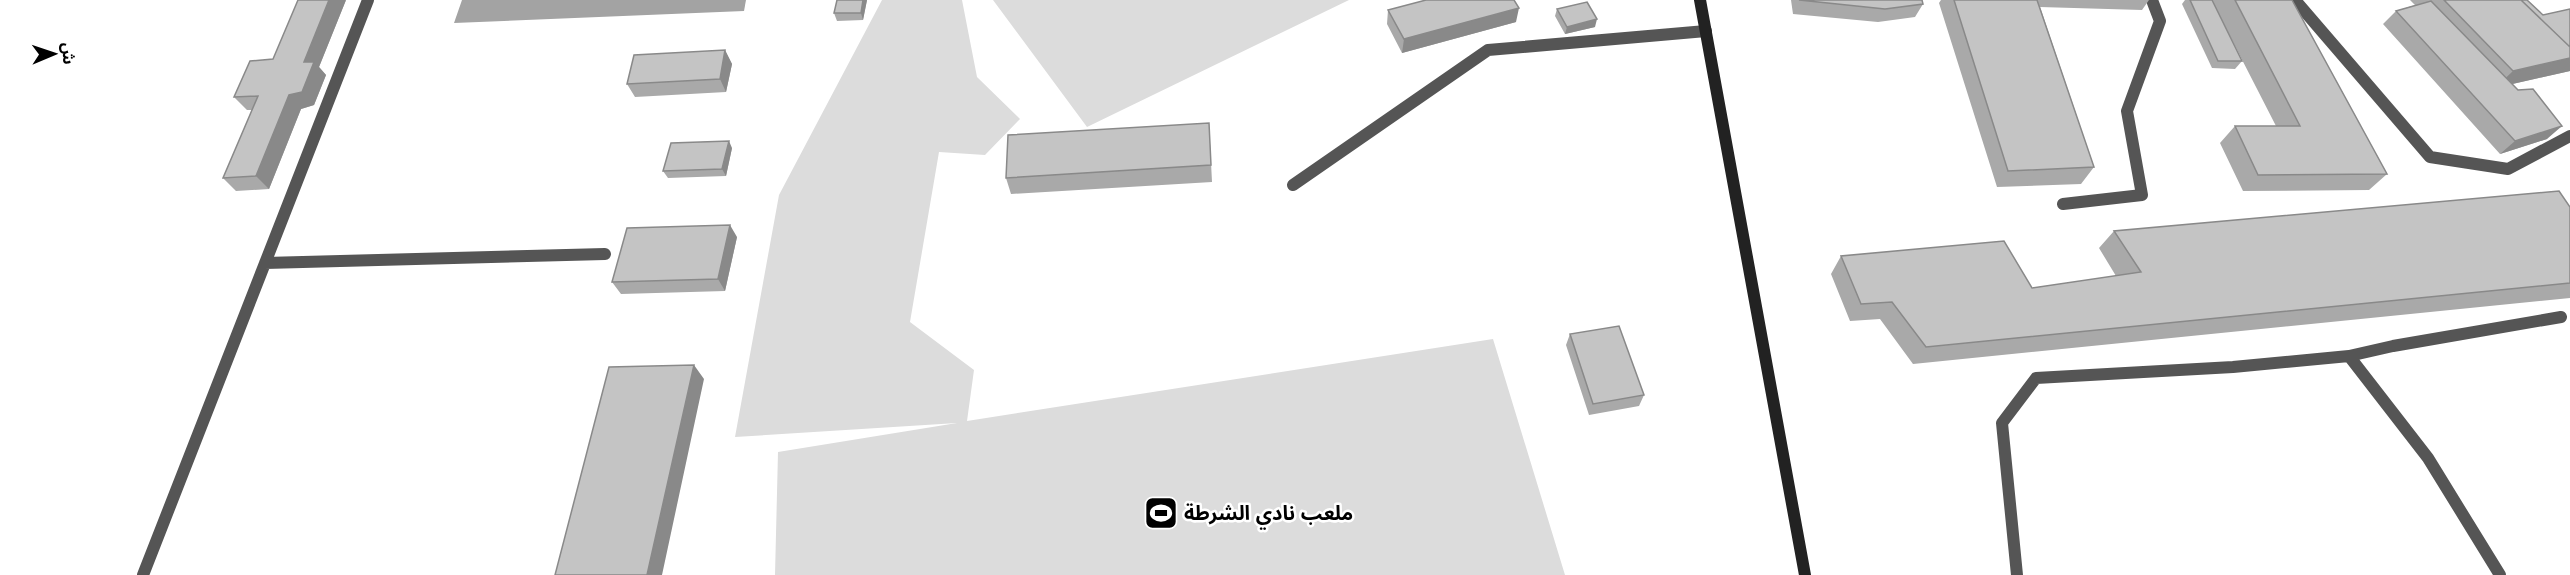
<svg xmlns="http://www.w3.org/2000/svg" width="2570" height="575" viewBox="0 0 2570 575" font-family="Montserrat,'Noto Sans Arabic',sans-serif">
  <style>
    .green { fill: #dcdcdc }
    .water { fill: #a3a3a3 }
    .lines { fill: none; stroke-linecap: round; stroke-linejoin: round }
    .service { stroke: #555; stroke-width: 12 }
    .secondary { stroke: #222; stroke-width: 12 }
    .wall { fill: #a9a9a9 }
    .shaded-wall { fill: #898989 }
    .building { fill: #c4c4c4; stroke: #898989; stroke-width: 1.5 }
    .labels { text-anchor: middle; stroke-width: 5; stroke-linejoin: round; paint-order: stroke }
    .poi-label { font-size: 20px; font-weight: bold; fill: #000; stroke: #fff; text-anchor: start }
  </style>
  <rect width="100%" height="100%" fill="#fff"/>
  <path class="green" d="M882,0h80l15,77 43,42 -35,36 -46,-3 -29,170 64,48 -7,51 526,-82 72,236h-790l3,-123 179,-29 -222,14 44,-242z
    M993,0h356l-262,127z"/>
  <path class="water" d="M462,0h284l-2,11 -290,12z"/>
  <g class="lines">
    <path class="service" d="M2295,0l135,157 78,12 62,-33
      M1293,185l195,-135 218,-19
      M2063,204l79,-9 -15,-84 33,-90 -8,-21
      M265,263l340,-9
      M2349,356l44,-10 168,-29
      M143,575l225,-575
      M2017,575l-15,-152 34,-45 197,-11 116,-11 79,102 72,117"/>
    <path class="secondary" d="M1700,0l105,575"/>
  </g>
  <path class="wall" d="M346,0l-27,67 7,8 -12,30 -13,4 -32,80 -33,2 -13,-13 29,-68h-5l-13,-13z
    M867,0l-4,20 -26,1 -3,-8z
    M1791,0h131l1,4 -8,13 -37,5 -85,-8z
    M1941,0h208l-7,10 -102,-3 54,160 -13,17 -84,3 -58,-184z
    M2185,0h107l95,174 -18,16 -126,1 -23,-48 15,-17h41l-61,-119 27,54 -7,8 -23,-1 -30,-64z
    M2410,0h117l16,15 27,-6v62l-58,13 35,55 -47,15 -117,-130 13,-13 19,-6z
    M1557,9l38,18 -30,7 -10,-18z
    M1388,10l128,12 -114,31 -15,-29z
    M725,50l7,14 -6,28 -91,5 -8,-13z
    M1209,123l3,59 -201,12 -5,-16z
    M732,148l-6,28 -58,2 -5,-7z
    M2570,207v91l-657,66 -33,-45 -30,2 -19,-47 10,-18 191,32 84,-12 -17,-28 15,-17z
    M737,237l-12,54 -104,3 -9,-12z
    M1570,334l74,61 -5,11 -50,9 -23,-70z"/>
  <path class="shaded-wall" d="M329,0h17l-27,67 7,8 -12,30 -13,4 -32,80 -13,-13 33,-81 15,-33z
    M863,0h4l-4,20 -2,-7z
    M1519,8l-3,14 -114,31 2,-14z
    M1597,19l-2,8 -30,7 2,-7z
    M725,50l7,14 -6,28 -6,-13z
    M2570,58v13l-75,17 18,-17z
    M2562,126l-15,13 -47,15 15,-13z
    M729,141l3,7 -6,28 -4,-7z
    M730,225l7,12 -12,54 -7,-12z
    M694,365l10,14 -42,196h-15z"/>
  <path class="building" d="M298,0h31l-25,62h10l-12,30 -13,3 -33,81 -33,2 35,-82 -24,1 16,-36 23,-2z
    M837,0h26l-2,13h-27z
    M1426,0h88l5,8 -115,31 -16,-29z
    M1799,0h123l1,4 -38,5z
    M1954,0h83l57,167 -86,4z
    M2190,0h22l30,61h-24z
    M2235,0h57l95,174 -129,1 -23,-49h65z
    M2444,0h77l49,47v11l-57,13z
    M2521,0h6l16,15 27,-6v38z
    M2431,1l87,89 15,-1 29,37 -47,15 -119,-130z
    M1587,2l10,17 -30,8 -10,-18z
    M725,50l-5,29 -93,5 7,-29z
    M1209,123l2,42 -205,13 2,-43z
    M729,141l-7,28 -59,2 8,-28z
    M2559,191l11,16v76l-644,64 -34,-45 -31,2 -20,-48 163,-15 28,47 109,-16 -27,-41z
    M730,225l-12,54 -106,3 15,-54z
    M1619,326l25,69 -51,9 -23,-70z
    M694,365l-47,210h-92l54,-208z"/>
  <defs>
    <g id="stadium-square" transform="scale(1.725)"><rect x="-9" y="-9" width="18" height="18" rx="4" fill="#000" stroke="#fff"/><path d="M0-5a6.5 5 0 1 0 0 10a6.5 5 0 1 0 0-10ZM-3.5-1.8h7v3.6h-7Z" fill="#fff"/></g>
  </defs>
  <g fill-rule="evenodd">
    <use href="#stadium-square" x="1161" y="513"/>
  </g>
  <g class="labels">
    <g class="poi-label">
      <text x="1184" y="520">ملعب نادي الشرطة</text>
    </g>
  </g>
  <g transform="translate(54 54) rotate(88)" stroke="#ffffff" stroke-width="4.5" paint-order="stroke">
  <path d="M0-4.5L10 22L0 15L-10 22Z" fill="#000000"/>
  <text y="-9" font-size="16" font-weight="bold" text-anchor="middle" fill="#000000">ش</text>
  </g>
</svg>
